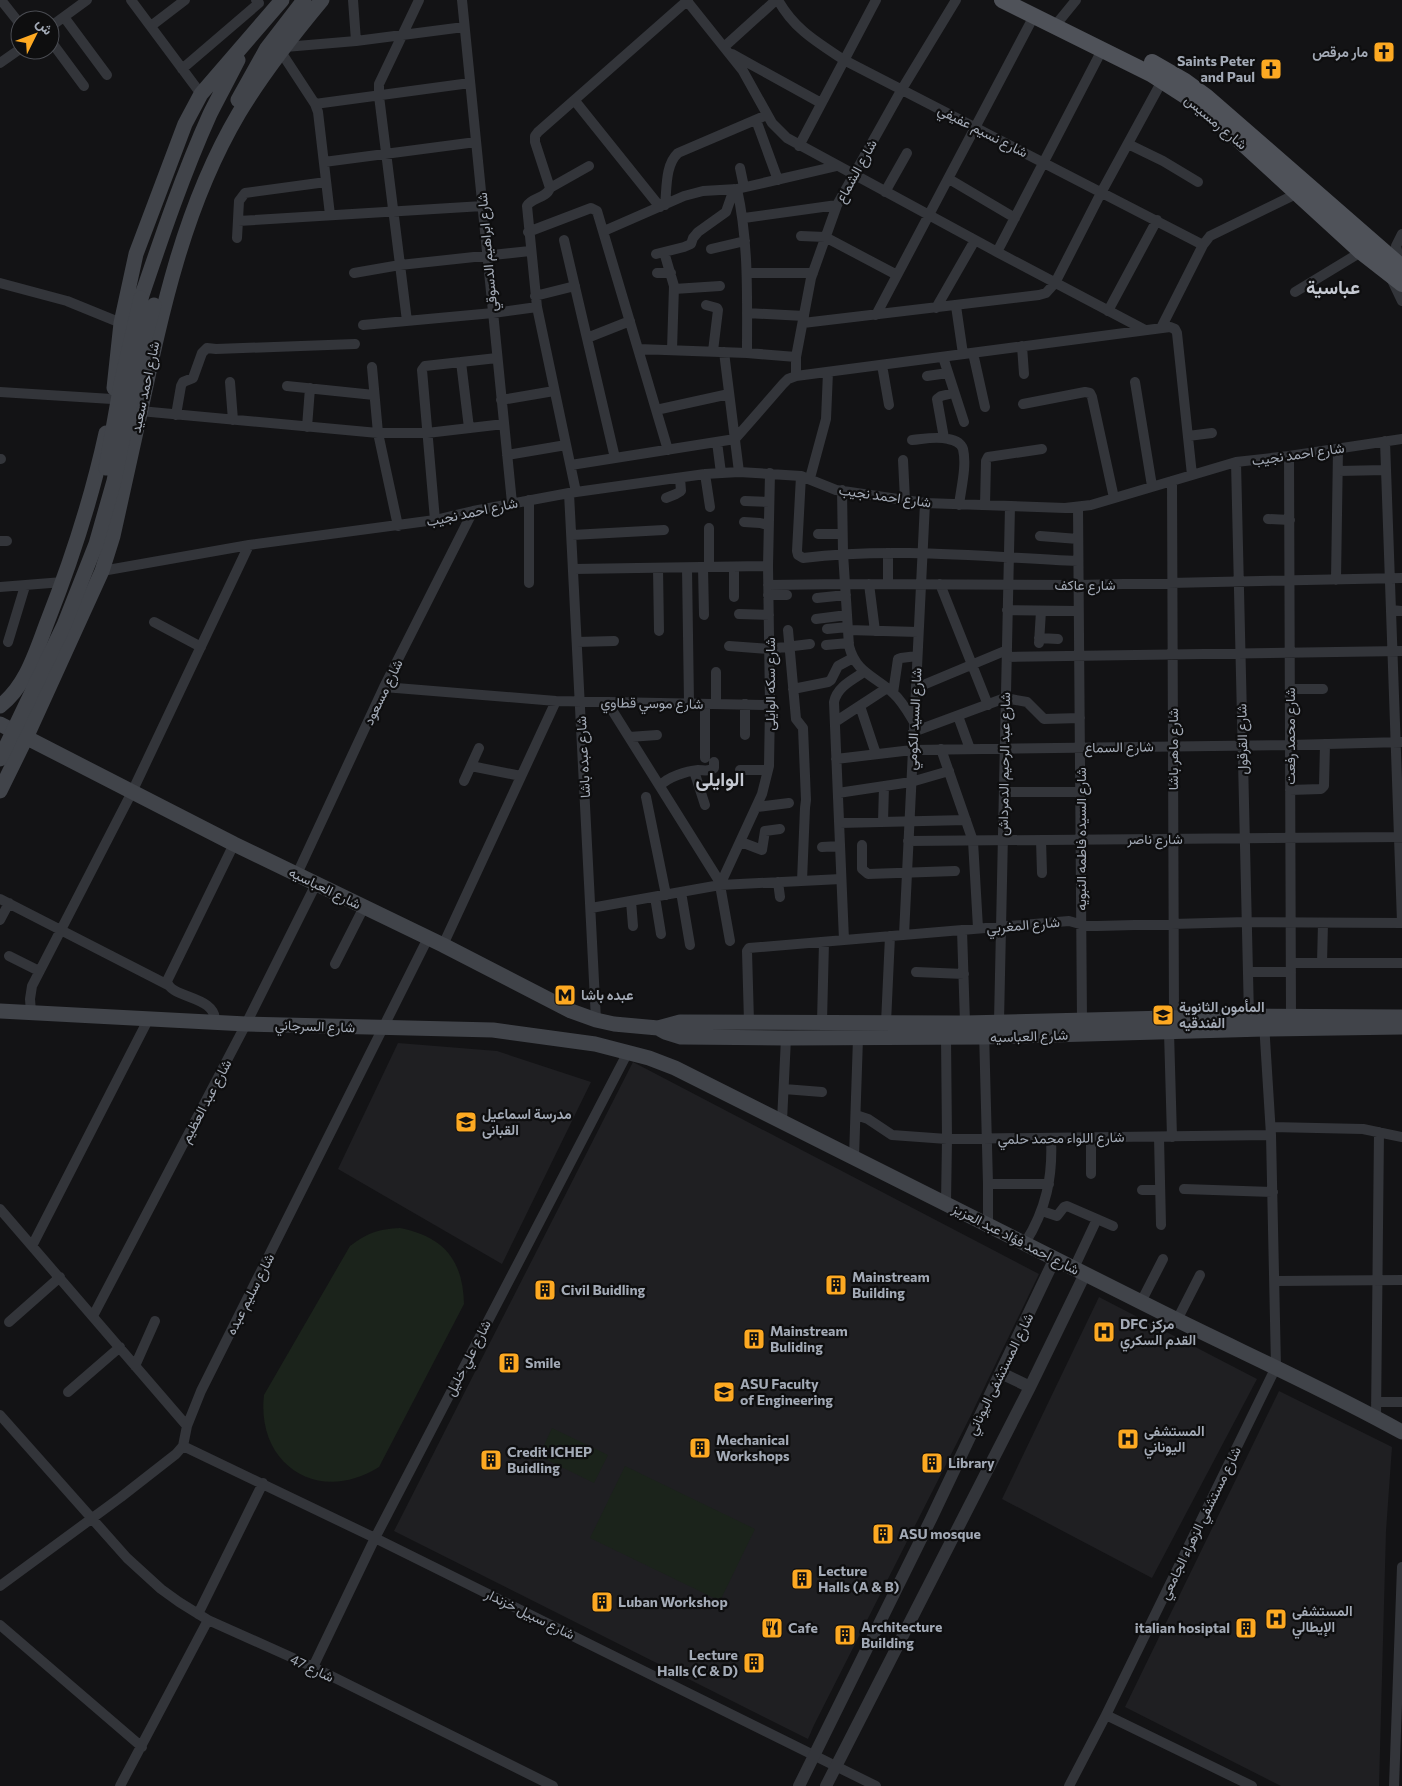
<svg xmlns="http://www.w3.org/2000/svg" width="1402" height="1786" viewBox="0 0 1402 1786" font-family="Commissioner,Vazirmatn,sans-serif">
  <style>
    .built { fill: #1f1f22 }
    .park { fill: #1b231b }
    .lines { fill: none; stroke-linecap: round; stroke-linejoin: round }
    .minor { stroke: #33353a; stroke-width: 10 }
    .tertiary { stroke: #33353a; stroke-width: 12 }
    .secondary { stroke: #41444a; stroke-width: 15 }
    .primary { stroke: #4f5259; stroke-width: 16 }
    .secondary-bridge { stroke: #41444a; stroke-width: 15 }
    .labels { text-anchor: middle; stroke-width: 4.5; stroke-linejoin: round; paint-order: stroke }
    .poi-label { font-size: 14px; font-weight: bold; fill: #a3aab6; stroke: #0e0e0f; text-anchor: start }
    .street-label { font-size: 14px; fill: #a3aab6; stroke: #0e0e0f }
    .district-label { font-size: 19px; font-weight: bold; fill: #c5c9d2; stroke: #0e0e0f }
  </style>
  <rect width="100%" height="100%" fill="#131315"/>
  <path class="built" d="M398,1043l99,8 94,31 -89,182 -164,-95z
    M633,1062l406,212 -69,143 -156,308 -6,14 -414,-208z
    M1099,1297l158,82 -105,199 -150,-79z
    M1279,1391l113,56 -6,84 -7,255h-98l-156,-79z"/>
  <path class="park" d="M400,1228c44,9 63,32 64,76l-85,163c-60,38 -123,-2 -115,-72l86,-149c18,-13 28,-17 50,-18z
    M552,1428l56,27 -14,28 -55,-27z
    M625,1466l130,63 -35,72 -130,-63z"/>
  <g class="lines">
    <path class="minor" d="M1,0l19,24
      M131,0l70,94
      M353,0l3,41
      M462,0l50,503
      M778,0c16,29 39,42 66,60l359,185
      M687,1l56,70 29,52 15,15 210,114 148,78
      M64,17l43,58
      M151,26l34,-26
      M50,27l37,-27
      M1054,27l22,-27
      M50,40l34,46
      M285,47l71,-6 108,-14
      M724,47l52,-47
      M281,52l34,52 3,8 12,103
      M732,54l89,49
      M0,63l20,-14
      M182,69l77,-66 -3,-3
      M575,101l85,106
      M315,104l155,-21
      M756,120l22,60
      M1128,144l35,17 35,21
      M799,146l77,-146
      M324,162l152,-20
      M740,168l4,19
      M949,179l66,39
      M550,188c-4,11 -18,9 -23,18l10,101 39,185
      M550,188l-15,-46v-6l3,-4 150,-132
      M550,188l39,-22
      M737,189c12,54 10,109 10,164
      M885,192l22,-39
      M665,205c2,-17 0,-40 13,-52l89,-38
      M744,218l93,-13
      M238,221l245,-15
      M604,231l80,-35 19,-5 34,-2 100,-23
      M528,232l63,-24 6,3 71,239
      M801,236l24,1 72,38
      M237,238l2,-37 6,-8 81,-11
      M564,240l51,218
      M711,249l34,-8
      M664,252l10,34 -2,64
      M997,252l105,-202
      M656,254l28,-7 7,-3 2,-6 5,-6 28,-20 8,-23
      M1400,263l-4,-17 6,-12
      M354,273l46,-8 130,-14
      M657,273h14
      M747,273h66
      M1391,278l11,23
      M0,283l67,18 54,22
      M674,289l46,-3
      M1295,292l66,-40
      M535,296l40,-10
      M706,305l11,3 1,2 -5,41
      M956,306l7,48
      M936,308l39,-68
      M1108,311l49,-91
      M747,313l57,3
      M876,315l158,-299
      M407,321l-28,-225v-12l40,-84
      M803,323l236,-28 7,-2 9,-10 47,-92 60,-110
      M363,325l130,-12 44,-6
      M1161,328l42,-83 7,-9 86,-42
      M587,338l43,-17
      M1022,346l2,28
      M638,349l109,4 49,4
      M724,352l15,120
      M973,353l12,54
      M943,357l21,65
      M461,362l8,66
      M882,365l7,40
      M372,367l6,66 20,93
      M796,376v-19l15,-79 26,-73 65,-116 54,-89
      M927,376l21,-3
      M230,382l3,38
      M1135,382l17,104
      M287,386l87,9
      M0,392l112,7
      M501,400l53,-9
      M1023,404l62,-12 5,1 2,4 22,101
      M656,410l73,-16
      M140,411l238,22h49l77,-9
      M176,415l5,-29 2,-4 10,-4 9,-25 5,-5 9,1 139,-5
      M307,427l3,-39
      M1188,436l24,-3
      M944,438l-7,-39 4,-3 13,-3
      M912,440c12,-1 24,-4 36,-1 6,1 13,4 15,10 4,17 -2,39 -4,56
      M1385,441l17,481
      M717,442l4,31
      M507,455l59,-10
      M1289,456l2,560
      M0,459h1
      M903,460l2,40
      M1236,462l13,554
      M571,465l164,-26 48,-55 5,-5 8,-3 374,-49 5,2 2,4 15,142
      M1338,471l48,-1
      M705,474l5,33
      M801,476l-4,75 1,4 5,3c91,-11 183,-1 275,3
      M810,478l16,-59 2,-47
      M1172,481l2,537
      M842,490l1,63 6,93c7,27 26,30 44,47 9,8 15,19 21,29
      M569,493l27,527
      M666,498l10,-4 5,-3 -1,-13
      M745,501l24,1
      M985,505l1,-44 2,-4 54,-8
      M1078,507l4,514
      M1268,519l22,1
      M435,520l-13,-150 3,-4 72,-8
      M744,522l16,1 8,2
      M709,528v39
      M818,534h24
      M572,535l92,-5
      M1040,536l38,3
      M0,541h7
      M888,553v31
      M703,567l1,48
      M658,568l1,63
      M687,568l2,135
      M574,569l194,-3
      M102,571l147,-26 186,-25 38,-9 96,-18 136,-19 34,-2 62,4 35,14 89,13 140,5 26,-3 145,-43 53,-6 113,-17
      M1336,580l2,-131
      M529,583v-83
      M869,584l6,47
      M940,584l48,121
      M768,585l78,-1 232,1 324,-7
      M0,587l63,-5
      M768,595h19
      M734,597v-30
      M817,598l29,-3
      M1007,610l71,1
      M1391,610l11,1
      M739,614l30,1
      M816,619l31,-4
      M154,622l47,25
      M827,629l21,-2
      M788,630l8,89 7,9 3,72 -1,8 -3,73
      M848,630l70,2
      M1039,638l19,1
      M8,642l17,-56
      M577,642l37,-1
      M1039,643l2,-32
      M826,645l23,-2
      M729,646l40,3 41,-5
      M1007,657l395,-6
      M716,672v32
      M384,687l172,14 214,4
      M916,688l91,-38
      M793,689l35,-7 3,-2 7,-14 15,-8
      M1290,689h33
      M893,693l5,-34 3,-1 16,-2
      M607,702l114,182
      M705,704v54
      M860,706l16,48
      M958,716l12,33
      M835,722l52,-34
      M913,732l92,-34 22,4 17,17 36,-1
      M745,735v-31
      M629,737l28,-2
      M941,749l32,92 5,87
      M836,759l76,-9 378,-5 112,-3
      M471,766l50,10
      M740,770h28
      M694,771l11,34
      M464,781l15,-33
      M660,786c7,-9 27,-15 38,-16 6,0 11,2 16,-2v-6
      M1290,790l31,-1 3,-3 1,-42
      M1004,792h76
      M838,793l73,-11 38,-11
      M646,797l20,98
      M757,807l32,-4
      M883,822l1,-36
      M839,823l127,-3
      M1041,840l1,33
      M908,841l494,-4
      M741,842l21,8 3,-19 15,-2
      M862,845v24l6,5 87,-3
      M822,847l18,-1
      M297,874l87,-187 89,-176
      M778,882l2,15
      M681,892l9,53
      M655,897l6,37
      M0,899l168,86
      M631,901l2,25
      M591,908l129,-23 121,-6
      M0,920l9,-17
      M962,930l3,93
      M904,935l21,-432
      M844,940l-10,-238c3,-15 18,-22 30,-30
      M730,941l-10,-56 42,-91 7,-28 1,-61 -2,-139 2,-93
      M443,945l113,-244
      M9,956l30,15
      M1291,963h111
      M1322,963l1,-40
      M335,964l29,-57
      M916,972l48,2
      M1248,972h43
      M31,1012l-1,-13 2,-13 100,-194 117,-247
      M215,1022c2,-27 -45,-23 -48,-41l67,-137
      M749,1022l-2,-71 2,-3 320,-27 18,5h10l150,-4 155,1
      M822,1022l2,-80
      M999,1022l11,-516
      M886,1023l4,-87
      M984,1031l4,153v40
      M1169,1032l3,105
      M784,1089l38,3
      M856,1115l12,4 24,16 55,4 324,-4
      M782,1121l4,-83
      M1271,1127l92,2 39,8
      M1159,1137l2,88
      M1091,1138v36
      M854,1157l4,-119
      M988,1184h61
      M1184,1189l89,3
      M1142,1190h18
      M946,1203l1,-64 -1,-102
      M0,1209l187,217
      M1042,1211l15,5 7,-9 3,-1 46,20
      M1025,1243c21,-33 28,-66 26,-105
      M32,1246l117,-228
      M1074,1268l23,-49
      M1276,1281l126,-1
      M1141,1302l22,-43
      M93,1316l153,-292 70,-140
      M1177,1320l23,-45
      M9,1322l51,-45
      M135,1366l20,-45
      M68,1392l52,-45
      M1376,1402h26
      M0,1415l127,143 34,31 18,13 29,18 105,47 240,119
      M1376,1418l3,-286
      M183,1446l192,92 501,248
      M0,1586l121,-89 55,-43 7,-8 4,-20 14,-35 227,-453
      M198,1614l65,-131
      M0,1625l142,122
      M313,1667l62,-129 253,-486
      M1106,1715l146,71
      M120,1786l88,-166
      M1069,1786l37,-71 170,-348 -5,-232 -7,-112
      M1394,1786l8,-219"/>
    <path class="tertiary" d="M1001,1373l29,14
      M799,1786l132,-267 124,-261
      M826,1786l204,-399 55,-113"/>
    <path class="secondary" d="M238,100l29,-52 37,-48
      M141,298c21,-62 42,-124 69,-184 9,-18 19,-36 28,-54
      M114,388l7,-65 15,-69 49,-130 16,-30 81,-94
      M0,706c27,-21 36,-55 48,-86 24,-61 44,-123 58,-187
      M0,724l234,120 209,101 128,66 25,9 18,4 44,4 22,-6 285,1 284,-7 153,1
      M0,791l26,-53 76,-167 11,-35c9,-41 18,-82 27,-122 22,-104 44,-208 99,-301 24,-40 53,-77 83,-113
      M0,1011l246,13 247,6 102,14 54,14 26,10c162,81 324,162 486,244 80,40 162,76 241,120
      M658,1028l7,4 16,5 105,1 198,-1 280,-8 138,-2"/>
    <path class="primary" d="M1002,0l149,74 42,27 24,19 144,132 41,32
      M1152,62l33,19 22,16 195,170"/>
    <path class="secondary-bridge" d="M106,468l15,-84 20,-86
      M0,759l64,-134 32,-81 18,-63 25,-121 15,-55"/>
  </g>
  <defs>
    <g id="church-square" transform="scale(1.125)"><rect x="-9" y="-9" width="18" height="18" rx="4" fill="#fda922" stroke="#0e0e0f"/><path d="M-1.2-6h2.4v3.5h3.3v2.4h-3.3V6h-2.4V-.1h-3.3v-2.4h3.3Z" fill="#111"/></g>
    <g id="metro-square" transform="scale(1.125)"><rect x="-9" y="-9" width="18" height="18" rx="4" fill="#fda922" stroke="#0e0e0f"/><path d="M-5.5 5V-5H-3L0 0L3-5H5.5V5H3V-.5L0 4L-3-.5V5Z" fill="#111"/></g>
    <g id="school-square" transform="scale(1.125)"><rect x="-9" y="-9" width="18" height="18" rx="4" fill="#fda922" stroke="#0e0e0f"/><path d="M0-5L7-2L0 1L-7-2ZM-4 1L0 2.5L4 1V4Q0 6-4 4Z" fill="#111"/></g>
    <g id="building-square" transform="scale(1.125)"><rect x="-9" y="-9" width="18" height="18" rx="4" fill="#fda922" stroke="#0e0e0f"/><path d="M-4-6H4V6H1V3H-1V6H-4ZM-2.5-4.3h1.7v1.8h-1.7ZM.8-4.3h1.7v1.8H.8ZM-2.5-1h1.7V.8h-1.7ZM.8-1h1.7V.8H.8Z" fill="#111"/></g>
    <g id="hospital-square" transform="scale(1.125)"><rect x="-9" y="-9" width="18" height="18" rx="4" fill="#fda922" stroke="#0e0e0f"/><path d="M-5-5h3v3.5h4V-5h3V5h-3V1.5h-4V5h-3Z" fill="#111"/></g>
    <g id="university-square" transform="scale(1.125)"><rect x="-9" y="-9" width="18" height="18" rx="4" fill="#fda922" stroke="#0e0e0f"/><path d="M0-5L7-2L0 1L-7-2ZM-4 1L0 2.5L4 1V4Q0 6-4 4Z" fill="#111"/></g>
    <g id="restaurant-square" transform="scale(1.125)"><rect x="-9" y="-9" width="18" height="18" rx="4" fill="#fda922" stroke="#0e0e0f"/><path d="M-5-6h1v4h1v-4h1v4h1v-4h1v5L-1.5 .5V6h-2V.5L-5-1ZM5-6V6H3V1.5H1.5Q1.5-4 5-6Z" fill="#111"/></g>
  </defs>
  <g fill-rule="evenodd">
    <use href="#church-square" x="1384" y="52"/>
    <use href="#church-square" x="1271" y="69"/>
    <use href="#metro-square" x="565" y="995"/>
    <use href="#school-square" x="1163" y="1015"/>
    <use href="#school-square" x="466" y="1122"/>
    <use href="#building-square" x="836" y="1285"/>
    <use href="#building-square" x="545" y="1290"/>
    <use href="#hospital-square" x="1104" y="1332"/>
    <use href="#building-square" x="754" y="1339"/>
    <use href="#building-square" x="509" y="1363"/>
    <use href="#university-square" x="724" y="1392"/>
    <use href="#hospital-square" x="1128" y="1439"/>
    <use href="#building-square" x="700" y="1448"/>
    <use href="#building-square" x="491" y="1460"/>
    <use href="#building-square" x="932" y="1463"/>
    <use href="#building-square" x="883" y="1534"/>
    <use href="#building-square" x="802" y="1579"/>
    <use href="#building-square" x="602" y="1602"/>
    <use href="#hospital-square" x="1276" y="1619"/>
    <use href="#restaurant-square" x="772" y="1628"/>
    <use href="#building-square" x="1246" y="1628"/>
    <use href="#building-square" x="845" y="1635"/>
    <use href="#building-square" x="754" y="1663"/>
  </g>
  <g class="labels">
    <g class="poi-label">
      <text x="1368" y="57" text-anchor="end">مار مرقص</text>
      <text x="1255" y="66" text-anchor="end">Saints Peter<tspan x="1255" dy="16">and Paul</tspan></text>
      <text x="581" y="1000">عبده باشا</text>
      <text x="1179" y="1012">المأمون الثانوية<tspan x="1179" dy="16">الفندقيه</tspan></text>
      <text x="482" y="1119">مدرسة اسماعيل<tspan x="482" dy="16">القبانى</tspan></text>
      <text x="852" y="1282">Mainstream<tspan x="852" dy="16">Building</tspan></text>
      <text x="561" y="1295">Civil Buidling</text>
      <text x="1120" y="1329">DFC مركز<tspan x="1120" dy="16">القدم السكري</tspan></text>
      <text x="770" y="1336">Mainstream<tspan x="770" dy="16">Buliding</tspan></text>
      <text x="525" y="1368">Smile</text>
      <text x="740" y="1389">ASU Faculty<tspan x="740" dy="16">of Engineering</tspan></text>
      <text x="1144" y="1436">المستشفى<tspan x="1144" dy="16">اليوناني</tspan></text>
      <text x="716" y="1445">Mechanical<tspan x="716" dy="16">Workshops</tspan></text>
      <text x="507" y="1457">Credit ICHEP<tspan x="507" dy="16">Buidling</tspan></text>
      <text x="948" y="1468">Library</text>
      <text x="899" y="1539">ASU mosque</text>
      <text x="818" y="1576">Lecture<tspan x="818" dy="16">Halls (A &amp; B)</tspan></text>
      <text x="618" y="1607">Luban Workshop</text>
      <text x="1292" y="1616">المستشفى<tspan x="1292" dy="16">الإيطالي</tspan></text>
      <text x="861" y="1632">Architecture<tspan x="861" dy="16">Building</tspan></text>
      <text x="788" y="1633">Cafe</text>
      <text x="1230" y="1633" text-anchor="end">italian hosiptal</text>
      <text x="738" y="1660" text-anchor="end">Lecture<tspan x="738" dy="16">Halls (C &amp; D)</tspan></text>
    </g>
    <g class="street-label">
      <text transform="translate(1216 122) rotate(40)" y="5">شارع رمسيس</text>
      <text transform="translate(983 131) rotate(27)" y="5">شارع نسيم عفيفي</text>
      <text transform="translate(856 171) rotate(-61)" y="5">شارع الشماع</text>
      <text transform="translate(487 252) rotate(-95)" y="5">شارع ابراهيم الدسوقي</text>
      <text transform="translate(145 387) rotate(-78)" y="5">شارع احمد سعيد</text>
      <text transform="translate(1298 454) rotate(-8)" y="5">شارع احمد نجيب</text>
      <text transform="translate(885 496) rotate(8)" y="5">شارع احمد نجيب</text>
      <text transform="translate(472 512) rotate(-12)" y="5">شارع احمد نجيب</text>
      <text x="1085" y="590">شارع عاكف</text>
      <text transform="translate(770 684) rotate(-90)" y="5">شارع سكه الوايلى</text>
      <text transform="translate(383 692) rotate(-64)" y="5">شارع مسعود</text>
      <text transform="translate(652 703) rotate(1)" y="5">شارع موسي قطاوي</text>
      <text transform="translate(914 719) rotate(-87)" y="5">شارع السيد الكومي</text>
      <text transform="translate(1290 736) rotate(-90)" y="5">شارع محمد رفعت</text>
      <text transform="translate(1242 739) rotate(-91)" y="5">شارع القرقول</text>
      <text transform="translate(1119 747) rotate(-1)" y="5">شارع السماع</text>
      <text transform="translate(1173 749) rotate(-90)" y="5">شارع ماهر باشا</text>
      <text transform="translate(583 757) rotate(-93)" y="5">شارع عبده باشا</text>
      <text transform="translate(1004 764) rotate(-89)" y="5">شارع عبد الرحيم الدمرداش</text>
      <text transform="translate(1081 839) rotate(-90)" y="5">شارع السيده فاطمه النبويه</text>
      <text x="1155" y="844">شارع ناصر</text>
      <text transform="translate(325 888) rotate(26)" y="5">شارع العباسيه</text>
      <text transform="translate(1023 925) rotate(-5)" y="5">شارع المغربي</text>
      <text transform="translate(315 1026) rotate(2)" y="5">شارع السرجاني</text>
      <text transform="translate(1029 1036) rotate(-2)" y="5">شارع العباسيه</text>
      <text transform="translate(206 1101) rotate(-62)" y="5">شارع عبد العظيم</text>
      <text transform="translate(1061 1138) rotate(-1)" y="5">شارع اللواء محمد حلمي</text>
      <text transform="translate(1016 1239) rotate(27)" y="5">شارع احمد فؤاد عبد العزيز</text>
      <text transform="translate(250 1294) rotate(-63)" y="5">شارع سليم عبده</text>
      <text transform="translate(468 1358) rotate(-63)" y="5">شارع علي خليل</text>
      <text transform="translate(1000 1374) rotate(-64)" y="5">شارع المستشفى اليوناني</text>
      <text transform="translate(1200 1523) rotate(-64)" y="5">شارع مستشفي الزهراء الجامعي</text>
      <text transform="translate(530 1614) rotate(26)" y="5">شارع سبيل خزندار</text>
      <text transform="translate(312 1668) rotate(25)" y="5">شارع 47</text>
    </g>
    <g class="district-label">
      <text x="1333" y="294">عباسية</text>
      <text x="720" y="786">الوايلى</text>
    </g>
  </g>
  <g transform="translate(35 35) rotate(48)"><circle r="24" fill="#0e0e0f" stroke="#4a4c52"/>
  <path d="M0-4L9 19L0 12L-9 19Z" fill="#fda922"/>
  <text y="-8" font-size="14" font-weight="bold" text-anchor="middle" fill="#a3aab6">ش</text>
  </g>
</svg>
